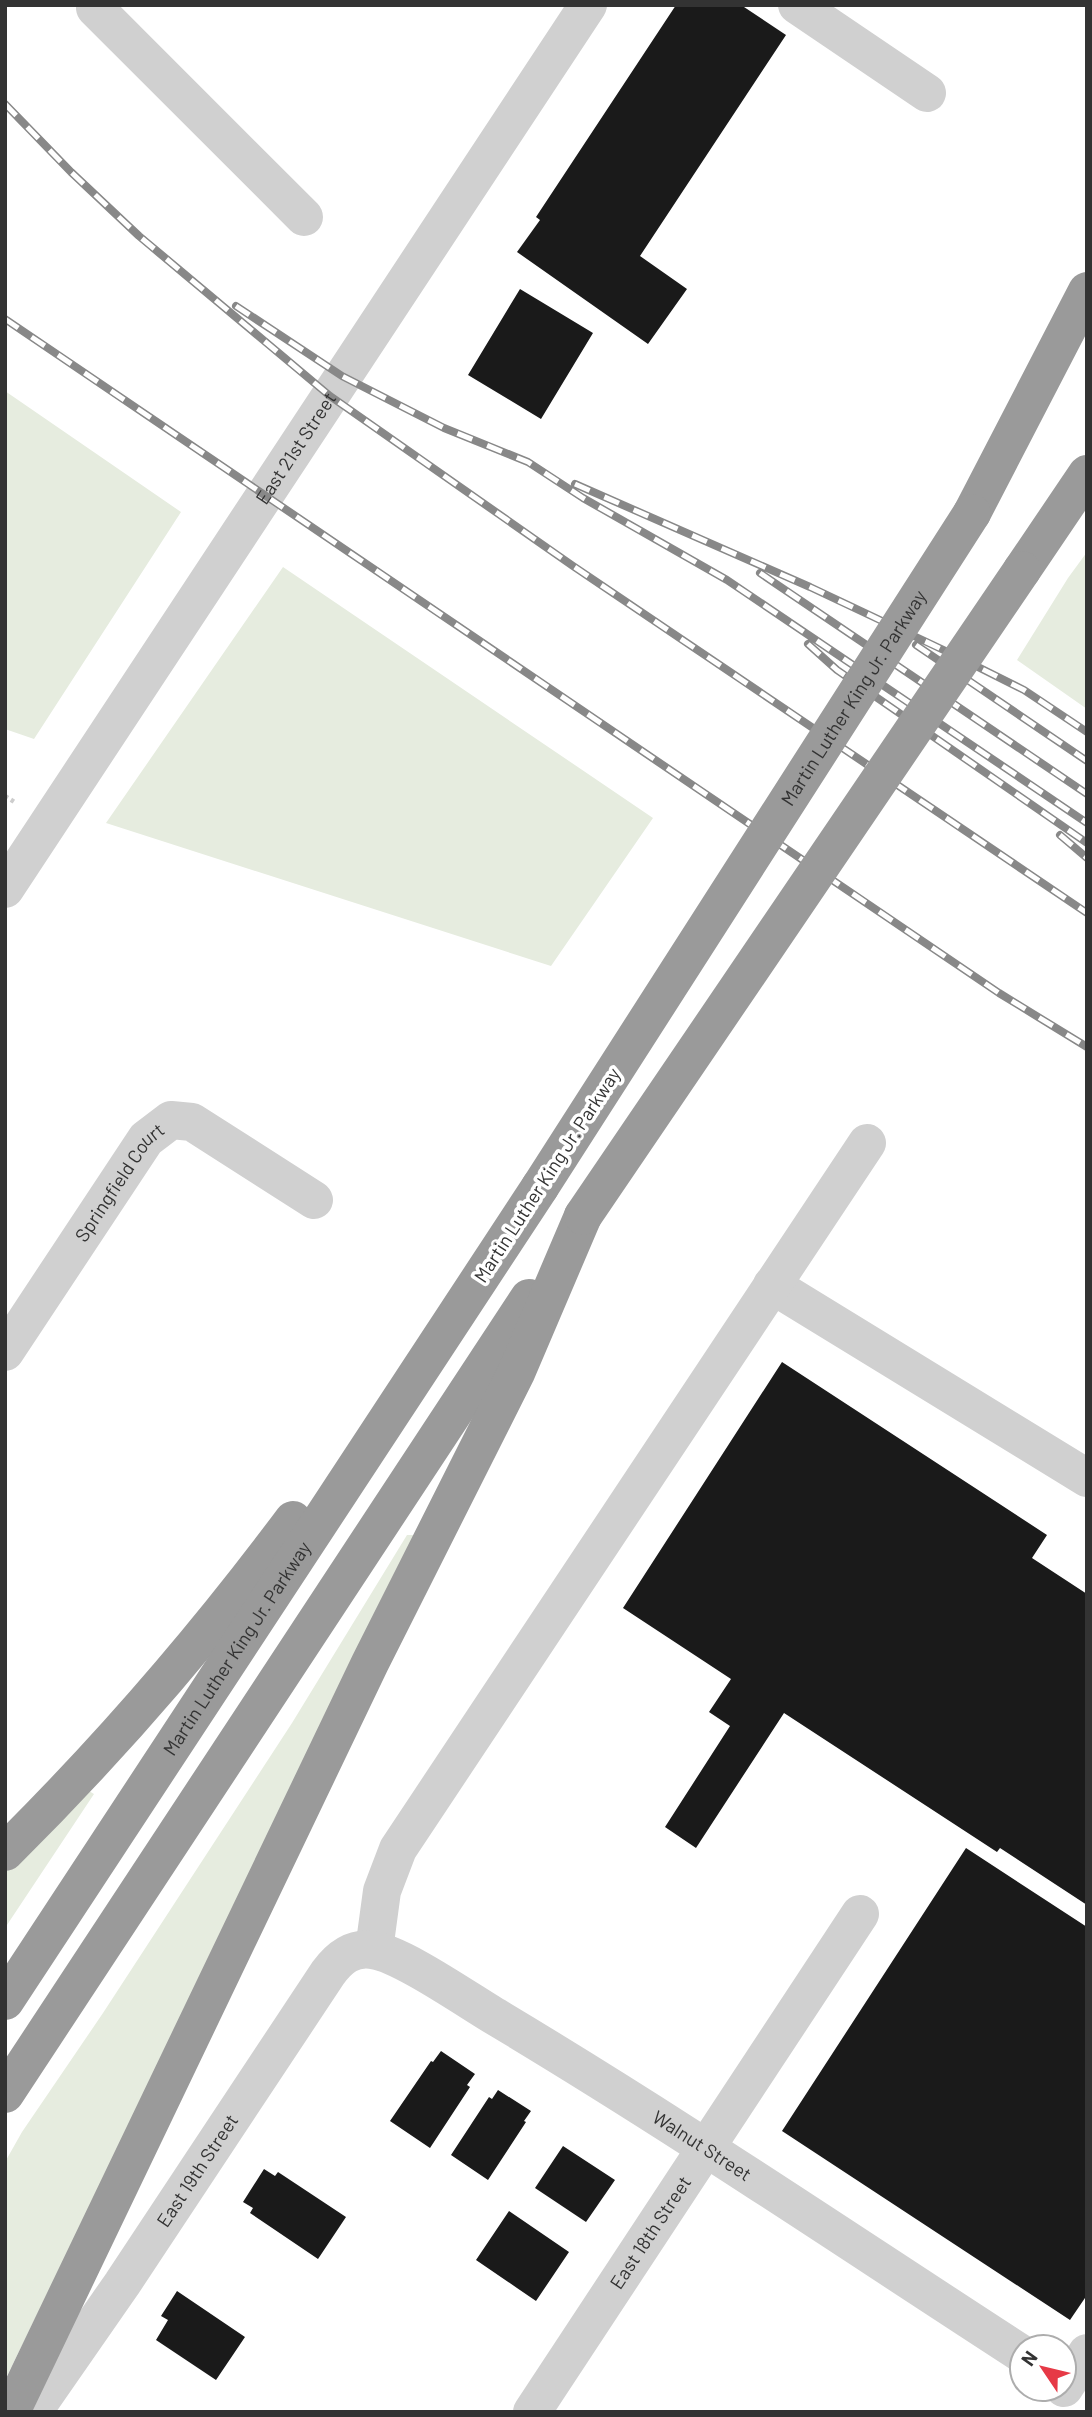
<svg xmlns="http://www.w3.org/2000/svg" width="1092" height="2417" viewBox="0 0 1092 2417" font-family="Barlow,sans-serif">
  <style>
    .green { fill: #e6ecdf }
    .building { fill: #1a1a1a }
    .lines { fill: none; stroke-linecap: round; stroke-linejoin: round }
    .path { stroke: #cdcdcd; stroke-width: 4.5; stroke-dasharray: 3.5 3.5; stroke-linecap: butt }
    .minor { stroke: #d0d0d0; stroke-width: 38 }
    .highway { stroke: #9a9a9a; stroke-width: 38 }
    .rail-casing { stroke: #888; stroke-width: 8 }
    .rail { stroke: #fff; stroke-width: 5; stroke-dasharray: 16; stroke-linecap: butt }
    .highway-bridge { stroke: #9a9a9a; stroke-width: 38 }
    .labels { text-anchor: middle; stroke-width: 7; stroke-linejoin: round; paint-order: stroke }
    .street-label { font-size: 19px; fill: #333; stroke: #fff }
  </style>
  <rect width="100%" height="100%" fill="#fff"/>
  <path class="green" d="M5,391l176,121 -147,227 -29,-10z
    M1087,552v157l-70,-49 51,-82z
    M283,567l370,251 -102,148 -445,-143z
    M407,1535h12l-414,845v-218l17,-30 81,-119 189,-290z
    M89,1791l5,3 -89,134v-55z"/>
  <path class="building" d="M676,5h65l45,30 -146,221 47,33 -39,55 -131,-92 23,-32 -4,-3z
    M520,289l73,44 -52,86 -73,-44z
    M782,1362l265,173 -15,23 55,36v311l-87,-57 -3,4 -213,-139 -88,135 -31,-21 65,-101 -21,-14 22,-33 -108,-71z
    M966,1848l121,79v368l-17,25 -288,-189z
    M441,2051l34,23 -8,11 3,2 -40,61 -40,-27 41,-60 2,1z
    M498,2090l33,21 -7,10 2,1 -38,58 -37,-25 38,-58 3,2z
    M563,2146l52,34 -29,42 -51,-34z
    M264,2169l11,7 3,-4 68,45 -28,42 -68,-46 3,-5 -10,-6z
    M509,2211l60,41 -33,49 -60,-41z
    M177,2291l68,46 -29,43 -60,-40 12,-20 -7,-4z"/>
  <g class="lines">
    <path class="path" d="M5,796l11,7"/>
    <g class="minor">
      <path d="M97,5l-2,3 209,209"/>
      <path d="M797,5l130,88"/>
      <path id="s1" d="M5,889l583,-884"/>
      <path d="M772,1285l315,193"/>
      <path id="s2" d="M5,1352l141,-213 25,-19 21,2 122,78"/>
      <path d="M374,1950l8,-59 16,-42 469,-706"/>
      <path d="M1064,2388l23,-35"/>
      <path id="s3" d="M33,2412l89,-128 206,-311c11,-15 24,-26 44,-23 29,3 101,54 129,70 177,106 348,222 521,334"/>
      <path id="s4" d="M532,2412l328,-498"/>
    </g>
    <g class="highway">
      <path d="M972,513l115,-222"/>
      <path d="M1022,570l65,-96"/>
      <path d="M5,1852c104,-103 200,-214 288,-332"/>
      <path id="s5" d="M5,2001l535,-814"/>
      <path d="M5,2094l524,-796"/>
      <path d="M11,2412l359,-749 146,-290 67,-157"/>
    </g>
    <g class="rail-casing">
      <path id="rail" d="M5,104l66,68 68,64 191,160 243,170 514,347
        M236,306l106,70 102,52 84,34 55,36 144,82 360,243
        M5,319l994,674 88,54
        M575,484l235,103 142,67 72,36 63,42
        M760,573l327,221
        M808,644l29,26 250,173
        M916,645l171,116
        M1060,835l27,23"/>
    </g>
    <use href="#rail" class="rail"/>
    <g class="highway-bridge">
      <path id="s6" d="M540,1187l432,-674"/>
      <path d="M583,1216l439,-646"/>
    </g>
  </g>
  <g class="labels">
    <g class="street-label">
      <text dy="7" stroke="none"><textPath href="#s1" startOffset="528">East 21st Street</textPath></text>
      <text dy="7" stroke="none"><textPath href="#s6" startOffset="581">Martin Luther King Jr. Parkway</textPath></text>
      <text transform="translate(547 1175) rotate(-57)" y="7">Martin Luther King Jr. Parkway</text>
      <text dy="7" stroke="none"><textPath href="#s2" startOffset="205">Springfield Court</textPath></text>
      <text dy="7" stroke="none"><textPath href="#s5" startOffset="422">Martin Luther King Jr. Parkway</textPath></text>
      <text dy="7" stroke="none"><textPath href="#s3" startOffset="966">Walnut Street</textPath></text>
      <text dy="7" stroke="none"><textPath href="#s3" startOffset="292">East 19th Street</textPath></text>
      <text dy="7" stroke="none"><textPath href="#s4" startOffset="215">East 18th Street</textPath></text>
    </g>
  </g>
  <rect width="1092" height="2417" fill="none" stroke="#333333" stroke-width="14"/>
  <g transform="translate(1043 2368) rotate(305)"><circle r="33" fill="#ffffff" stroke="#adadad" stroke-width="2"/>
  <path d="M0-5L12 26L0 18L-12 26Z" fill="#e63946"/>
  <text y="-10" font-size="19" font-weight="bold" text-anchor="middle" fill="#333333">N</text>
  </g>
</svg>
